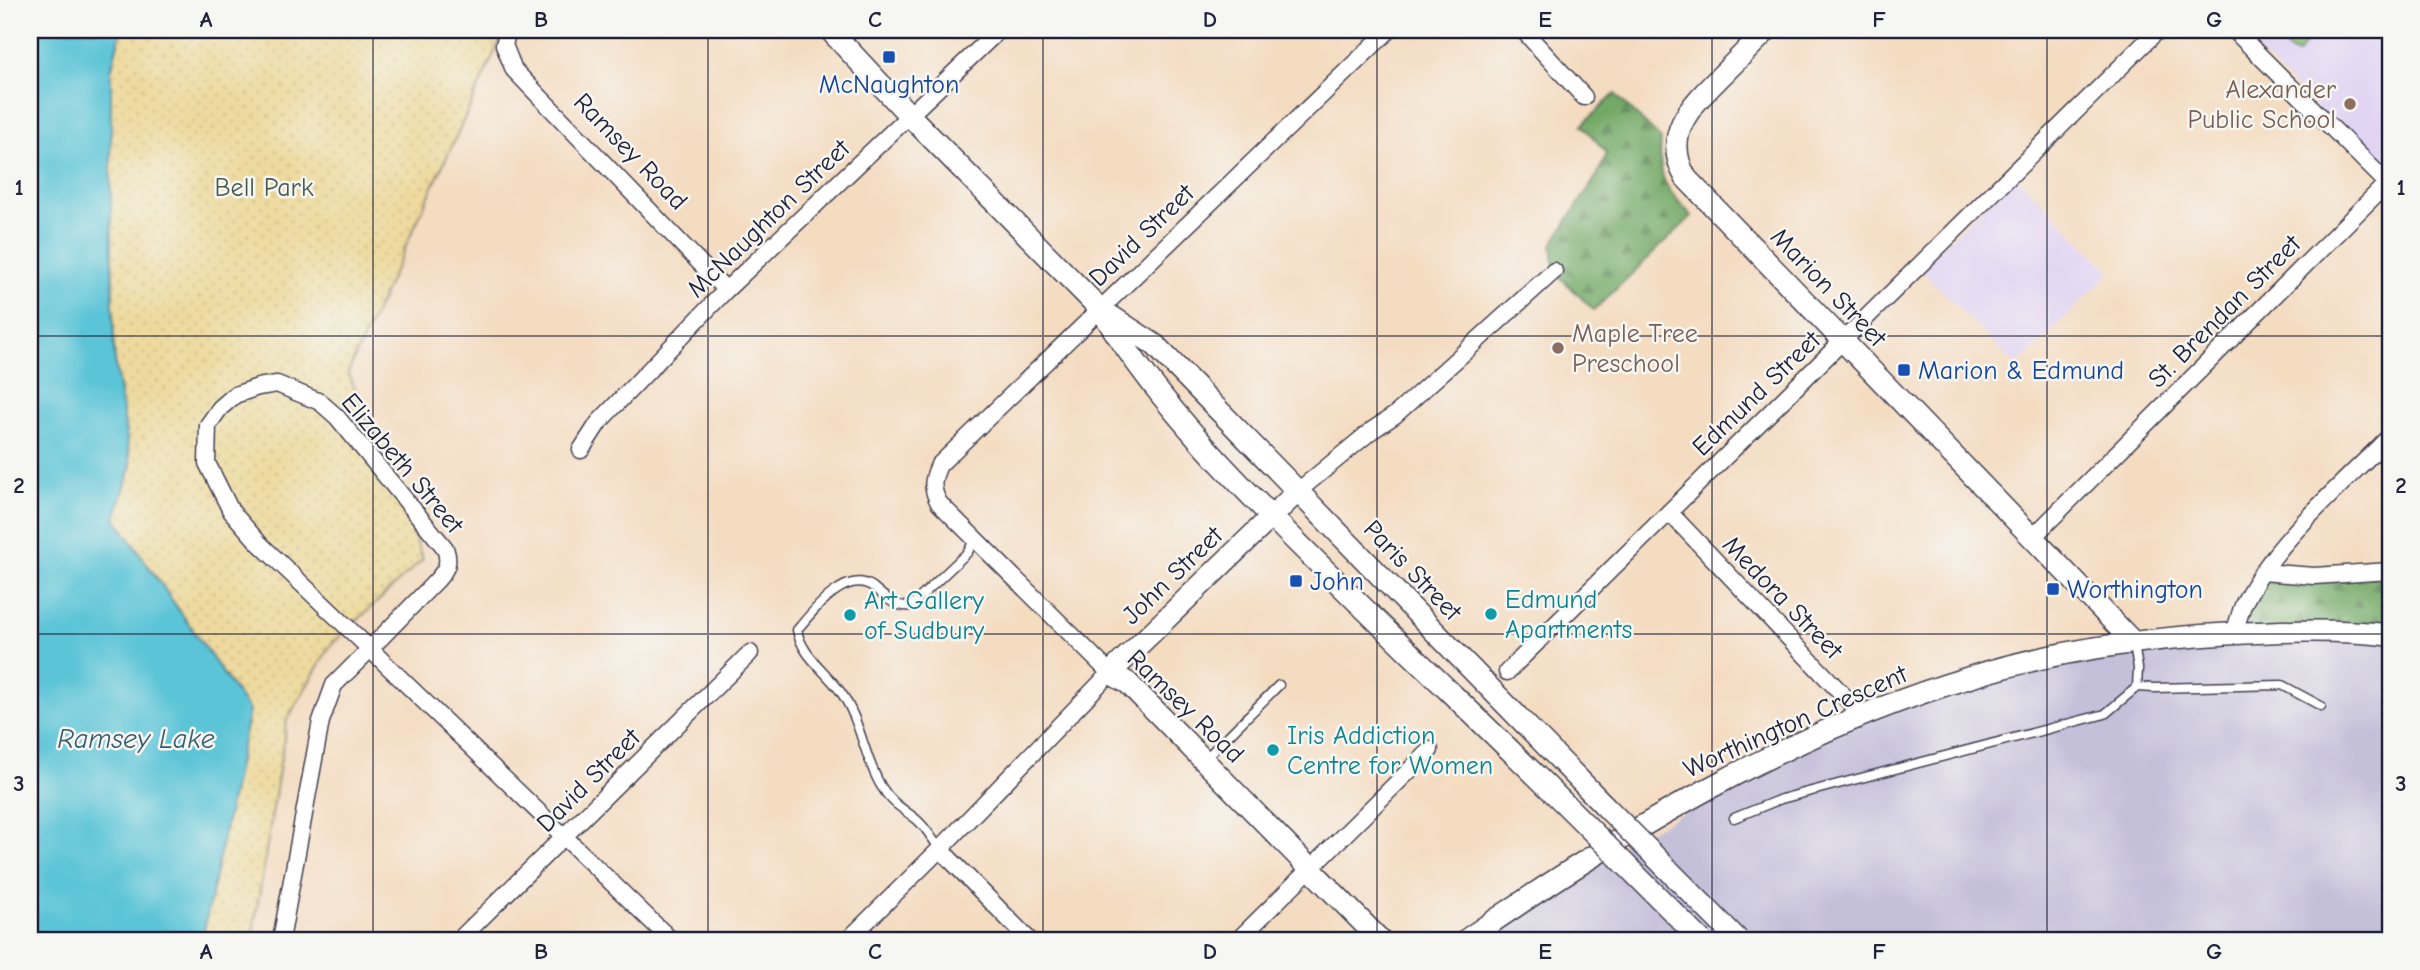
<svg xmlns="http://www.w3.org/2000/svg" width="2420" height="970" viewBox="0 0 2420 970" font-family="'Comic Neue',sans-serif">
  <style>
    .built { fill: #e1d4f3 }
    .railway { fill: #c5c0da }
    .forest { fill: url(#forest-firs); stroke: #4a6650; stroke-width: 2 }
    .sand { fill: url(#sand-dots); stroke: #887e6c; stroke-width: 2 }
    .park { fill: #8fc374; stroke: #587258; stroke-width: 2 }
    .water { fill: #5bc4d7; stroke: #3e7389; stroke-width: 2 }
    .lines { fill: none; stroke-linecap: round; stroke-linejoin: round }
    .lane-casing { stroke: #423e4f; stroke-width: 11 }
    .street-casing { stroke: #423e4f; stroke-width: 19 }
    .secondary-casing { stroke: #423e4f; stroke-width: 24 }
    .lane { stroke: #fff; stroke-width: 8 }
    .street { stroke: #fff; stroke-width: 16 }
    .secondary { stroke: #fff; stroke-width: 21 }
    .secondary-bridge-casing { stroke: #423e4f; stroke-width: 24; stroke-linecap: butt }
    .secondary-bridge { stroke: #fff; stroke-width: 21 }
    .grid { fill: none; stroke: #22223b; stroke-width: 2; stroke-opacity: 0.55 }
    .transit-dot { fill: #1a4fb4; stroke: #f6f6f2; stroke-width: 2.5 }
    .education-dot { fill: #8d6e63; stroke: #f6f6f2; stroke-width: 2.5 }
    .culture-dot { fill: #0f9aa8; stroke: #f6f6f2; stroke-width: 2.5 }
    .labels { text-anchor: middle; stroke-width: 5; stroke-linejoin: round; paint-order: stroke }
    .transit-label { font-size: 26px; fill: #164399; stroke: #f6f6f2; text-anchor: start }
    .education-label { font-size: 26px; fill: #785e54; stroke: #f6f6f2; text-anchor: end }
    .street-label { font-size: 26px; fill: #22223b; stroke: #f6f6f2 }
    .park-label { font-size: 26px; fill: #485a4f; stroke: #f6f6f2 }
    .culture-label { font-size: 26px; fill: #0d838f; stroke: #f6f6f2; text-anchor: start }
    .water-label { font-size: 28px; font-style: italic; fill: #365b72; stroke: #f6f6f2 }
    .neatline { fill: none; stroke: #22223b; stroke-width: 2.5 }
    .grid-label { font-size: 23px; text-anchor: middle; font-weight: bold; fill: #22223b }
  </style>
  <defs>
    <pattern id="forest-firs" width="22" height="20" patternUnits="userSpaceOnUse" patternTransform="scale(1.75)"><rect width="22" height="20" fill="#73a966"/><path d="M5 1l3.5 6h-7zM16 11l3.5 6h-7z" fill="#5e8955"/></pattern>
    <pattern id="sand-dots" width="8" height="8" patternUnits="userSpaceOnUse" patternTransform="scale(1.75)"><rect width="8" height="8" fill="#eeda9e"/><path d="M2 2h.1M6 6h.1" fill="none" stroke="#ccbb89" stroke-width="1.8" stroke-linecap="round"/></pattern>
  </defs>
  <rect width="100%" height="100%" fill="#f6f6f2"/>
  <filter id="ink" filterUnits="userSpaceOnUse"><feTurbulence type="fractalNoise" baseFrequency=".0143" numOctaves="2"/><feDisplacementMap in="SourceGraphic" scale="14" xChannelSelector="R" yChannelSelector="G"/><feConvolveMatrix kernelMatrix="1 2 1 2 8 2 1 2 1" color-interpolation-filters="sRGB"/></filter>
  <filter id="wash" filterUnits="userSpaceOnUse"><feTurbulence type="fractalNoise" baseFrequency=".00686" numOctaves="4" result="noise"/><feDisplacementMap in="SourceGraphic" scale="28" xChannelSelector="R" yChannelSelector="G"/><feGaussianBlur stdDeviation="1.57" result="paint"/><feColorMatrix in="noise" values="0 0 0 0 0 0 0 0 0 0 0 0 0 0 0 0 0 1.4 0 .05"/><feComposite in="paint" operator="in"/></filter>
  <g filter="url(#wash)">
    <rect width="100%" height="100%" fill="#f4dcc1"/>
    <path class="built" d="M2236,30h154v149z
      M2015,175l96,97 -95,94 -96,-97z"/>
    <path class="railway" d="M2390,636v304h-922l75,-52 331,-177 243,-64z"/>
    <path class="forest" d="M1615,94l46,45c-4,41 4,48 31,77l-98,94 -39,-38 -3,-27 46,-71 9,-21 -25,-28z
      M2390,569v67l-154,-1 28,-64z"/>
    <path class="sand" d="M121,30h384l-157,342 75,187 -93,87 -43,74 -35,220h-60l57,-229 -134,-193 16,-51 -17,-113 -3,-149v-134z"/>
    <path class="park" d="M2269,30h44l-15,24 -8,-3z"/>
    <path class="water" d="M30,30h91l-10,41v134l3,149 17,113 -16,51 134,193 -47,229h-172z"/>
  </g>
  <g filter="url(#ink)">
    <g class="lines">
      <g class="lane-casing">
        <path id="lane" d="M2137,687l17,1 128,-3 39,21
          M1204,760l75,-75
          M1734,818l47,-19 324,-85 32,-27 1,-19 -4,-23
          M940,849c-8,-10 -14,-22 -24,-30 -15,-12 -24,-15 -35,-33 -17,-28 -20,-66 -41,-95 -15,-21 -38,-35 -43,-61 16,-19 49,-62 76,-43 12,10 22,21 38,19l57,-54 7,-14"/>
      </g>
      <g class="street-casing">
        <path id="street" d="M508,30l-4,15 10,25 212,220
          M1523,30l61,67
          M2234,30l156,156
          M581,450l18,-28 127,-132 273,-260
          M1297,492l74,-61 24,-16 159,-144
          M1669,512l193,203
          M2033,537l357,-357
          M2262,572l52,4 76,-5
          M2234,634c3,-10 6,-22 10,-31 30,-61 98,-118 146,-167
          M1507,672l651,-642
          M940,849l89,91
          M281,940l40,-219 13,-36 36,-36 67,-69c10,-11 13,-18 8,-32l-108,-131 -17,-15 -43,-18 -19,3 -23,8 -15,13 -12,17 -1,38 24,48 28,32 111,106 301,291
          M459,940l291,-287
          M848,940l92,-91 170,-176 -171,-170c-8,-15 -7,-23 0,-38l450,-435
          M1238,940l192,-190"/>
      </g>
      <g class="secondary-casing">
        <path id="secondary" d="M830,30l80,86 190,193 55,36 449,460
          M1767,30c-15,15 -31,31 -46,46 -30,30 -60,58 -35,102l447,464
          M1105,316c57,92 135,170 211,245 89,89 181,175 270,264
          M1297,492l-187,181 18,10 252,257
          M1466,940c156,-108 322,-208 505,-263 82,-26 170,-38 255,-43 55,-3 109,-5 164,1"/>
      </g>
      <use href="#lane" class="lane"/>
      <use href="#street" class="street"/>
      <use href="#secondary" class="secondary"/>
      <g class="secondary-bridge-casing">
        <path id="secondary-bridge" d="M1604,805l134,135
          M1586,825l115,115"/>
      </g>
      <use href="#secondary-bridge" class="secondary-bridge"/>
    </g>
  </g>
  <path class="grid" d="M373,30v910M708,30v910M1043,30v910M1377,30v910M1712,30v910M2047,30v910M30,336h2360M30,634h2360"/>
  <g class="transit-dot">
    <rect x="882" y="50" width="14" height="14" rx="3.5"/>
    <rect x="1897" y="363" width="14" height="14" rx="3.5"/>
    <rect x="1289" y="574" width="14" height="14" rx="3.5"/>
    <rect x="2046" y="582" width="14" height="14" rx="3.5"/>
  </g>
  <g class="education-dot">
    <circle cx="2350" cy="104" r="7"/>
    <circle cx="1558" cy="348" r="7"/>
  </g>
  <g class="culture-dot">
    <circle cx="1491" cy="614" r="7"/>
    <circle cx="850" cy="615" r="7"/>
    <circle cx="1273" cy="750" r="7"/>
  </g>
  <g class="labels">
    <g class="transit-label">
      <text x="889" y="93" text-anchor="middle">McNaughton</text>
      <text x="1918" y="379">Marion &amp; Edmund</text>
      <text x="1310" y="590">John</text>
      <text x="2067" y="598">Worthington</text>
    </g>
    <g class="education-label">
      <text x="2336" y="98">Alexander<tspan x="2336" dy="30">Public School</tspan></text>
      <text x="1572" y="342" text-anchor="start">Maple Tree<tspan x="1572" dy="30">Preschool</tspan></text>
    </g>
    <g class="street-label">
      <text transform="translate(631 151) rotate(46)" y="9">Ramsey Road</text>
      <text transform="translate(768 218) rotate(-44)" y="9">McNaughton Street</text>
      <text transform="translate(1141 235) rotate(-44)" y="9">David Street</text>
      <text transform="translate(1829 287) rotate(46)" y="9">Marion Street</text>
      <text transform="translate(2224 311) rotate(-45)" y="9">St. Brendan Street</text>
      <text transform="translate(1756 393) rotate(-44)" y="9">Edmund Street</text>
      <text transform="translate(403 463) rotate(50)" y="9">Elizabeth Street</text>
      <text transform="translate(1413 570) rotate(46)" y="9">Paris Street</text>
      <text transform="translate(1172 575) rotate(-44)" y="9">John Street</text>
      <text transform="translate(1783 597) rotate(46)" y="9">Medora Street</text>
      <text transform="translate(1186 706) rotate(44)" y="9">Ramsey Road</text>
      <text transform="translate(1795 721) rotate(-24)" y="9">Worthington Crescent</text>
      <text transform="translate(588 780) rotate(-45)" y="9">David Street</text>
    </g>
    <g class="park-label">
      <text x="264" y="196">Bell Park</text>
    </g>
    <g class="culture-label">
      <text x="1505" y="608">Edmund<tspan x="1505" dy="30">Apartments</tspan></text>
      <text x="864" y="609">Art Gallery<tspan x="864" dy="30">of Sudbury</tspan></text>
      <text x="1287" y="744">Iris Addiction<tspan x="1287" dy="30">Centre for Women</tspan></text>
    </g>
    <g class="water-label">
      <text x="136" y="748">Ramsey Lake</text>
    </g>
  </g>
  <rect width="2420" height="970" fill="none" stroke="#f6f6f2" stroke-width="77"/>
  <rect x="38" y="38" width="2344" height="894" class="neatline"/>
  <g class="grid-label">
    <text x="206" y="27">A</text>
    <text x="541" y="27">B</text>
    <text x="875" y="27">C</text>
    <text x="1210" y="27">D</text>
    <text x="1545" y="27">E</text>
    <text x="1879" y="27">F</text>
    <text x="2214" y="27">G</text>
    <text x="19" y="195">1</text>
    <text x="2401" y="195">1</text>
    <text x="19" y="493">2</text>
    <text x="2401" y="493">2</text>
    <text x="19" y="791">3</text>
    <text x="2401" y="791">3</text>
    <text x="206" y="959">A</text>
    <text x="541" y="959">B</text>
    <text x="875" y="959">C</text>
    <text x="1210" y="959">D</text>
    <text x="1545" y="959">E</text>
    <text x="1879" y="959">F</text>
    <text x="2214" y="959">G</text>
  </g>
</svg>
